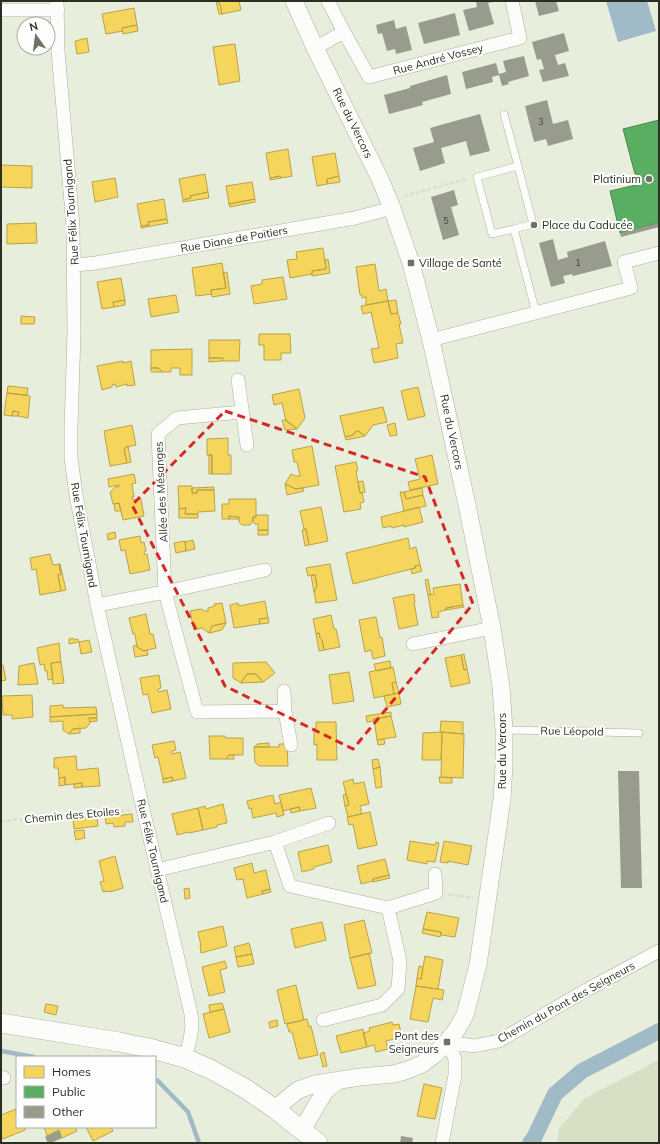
<svg xmlns="http://www.w3.org/2000/svg" width="660" height="1144" viewBox="0 0 660 1144" font-family="Mulish,sans-serif">
  <style>
    .green { fill: #d7e0c4 }
    .water { fill: #a1bac7 }
    .homes { fill: #f6d55c; stroke: #b9a34a }
    .public { fill: #5aae61; stroke: #4c884e }
    .lines { fill: none; stroke-linecap: round; stroke-linejoin: round }
    .stream { stroke: #a1bac7; stroke-width: 4.5 }
    .canal { stroke: #a1bac7; stroke-width: 16 }
    .building { fill: #979c8c }
    .service-casing { stroke: #abafa1; stroke-width: 8 }
    .minor-casing { stroke: #abafa1; stroke-width: 14 }
    .tertiary-casing { stroke: #abafa1; stroke-width: 18 }
    .secondary-casing { stroke: #abafa1; stroke-width: 20 }
    .path { stroke: #dbddd8; stroke-width: 2.5; stroke-dasharray: 4 2; stroke-linecap: butt }
    .service { stroke: #fcfcfa; stroke-width: 7 }
    .minor { stroke: #fcfcfa; stroke-width: 13 }
    .tertiary { stroke: #fcfcfa; stroke-width: 17 }
    .secondary { stroke: #fcfcfa; stroke-width: 19 }
    .marked { fill: none; stroke: #d62828; stroke-width: 3; stroke-dasharray: 8 5; stroke-linejoin: round }
    .poi-dot { fill: #6d7262; stroke: #fefefe; stroke-width: 1.5 }
    .labels { text-anchor: middle; stroke-width: 4; stroke-linejoin: round; paint-order: stroke }
    .number-label { font-size: 9px; fill: #464a3c }
    .street-label { font-size: 11px; fill: #2b2f21; stroke: #fefefe }
    .poi-label { font-size: 11px; fill: #2b2f21; stroke: #fefefe; text-anchor: end }
  </style>
  <rect width="100%" height="100%" fill="#e8eedc"/>
  <path class="green" d="M659,1060v83h-102l2,-15 26,-30z"/>
  <path class="water" d="M606,1h41l9,30 -38,11z"/>
  <path class="homes" d="M216,1l4,3 2,10h-3z
    M217,1h22l2,9 -19,4 -2,-10z
    M134,8l3,17 -15,3 1,3 -17,3 -4,-20z
    M137,25l1,6 -15,3 -1,-6z
    M87,38l2,14 -12,2 -2,-13z
    M235,44l5,37 -21,4 -6,-38z
    M288,149l4,27 -11,2 -1,-2 -10,2 -4,-25z
    M335,153l4,23 -12,3v5l-10,2 -5,-29z
    M1,165l31,1v22l-31,-1z
    M205,174l3,18 -18,4 1,2 -8,2 -4,-21z
    M280,176l1,2 -11,2v-2z
    M339,176l1,6 -13,2v-5z
    M115,178l3,19 -23,5 -3,-20z
    M252,182l3,17 -26,5 -3,-18z
    M208,192l1,6 -26,4v-2l8,-2 -1,-2z
    M164,199l3,20 -19,3 1,3 -8,1 -4,-22z
    M255,199v3l-25,5 -1,-3z
    M167,219l1,4 -27,5v-2l8,-1 -1,-3z
    M36,223l1,20 -30,1v-20z
    M323,248l3,21 -14,2v3l-22,4 -3,-18 10,-1 -1,-7z
    M328,259l2,14 -18,3v-5l14,-2 -1,-9z
    M222,263l4,25 -15,2 1,4 -16,2 -4,-28z
    M375,264l4,27 7,-2 2,12 -22,4v-8l-4,1v-3h-2l-4,-28z
    M227,272l3,22 -18,3 -1,-7 15,-2 -3,-15z
    M283,277l4,22 -33,5 -3,-18 11,-2v-4z
    M121,278l4,22 -12,2 1,5 -12,2 -5,-27z
    M176,295l3,17 -28,5 -3,-18z
    M125,300v5l-11,2 -1,-5z
    M396,300l2,13 -7,1 -3,-13z
    M388,301l3,13 7,-1 3,11h-2l4,19 -7,1 2,14 -24,5 -3,-14 8,-1 -8,-36 -8,2 -2,-8z
    M21,316l14,1 -1,7h-13z
    M259,334h31l1,19h-10v7h-17v-15h-5z
    M209,340h31l-1,21h-17l1,-3h-14z
    M192,349v26h-12v-7h-9v4h-8l-5,-4h-7v-18z
    M209,358h14l-1,3 -13,1z
    M123,361v2l8,-2 4,24 -8,1v-2l-11,3 -1,-3 -3,1v2l-10,3 -5,-24z
    M151,368h7l5,4h-12z
    M8,386l20,2 -1,7 -20,-2z
    M418,387l7,29 -17,4 -7,-29z
    M299,389l6,29 -8,11 -11,-8 -4,-18 -8,2 -2,-10z
    M7,393l23,3 -2,22 -10,-2 1,-4 -6,-1 -1,5 -8,-1z
    M383,407l4,15 -14,3 -8,11 -7,-5 -3,1 -2,3 -8,2 -5,-21z
    M13,411l6,1 -1,4h-6z
    M282,420h4l11,9 -12,1z
    M395,423l2,12 -7,1 -3,-11z
    M132,425l4,20 -10,2 -2,3 3,13 -17,3 -6,-35z
    M358,431l7,5 -19,4 -1,-3 8,-2 2,-3z
    M228,438v17h3v19h-19v-19h-5v-16z
    M128,446l3,16 -4,1 -3,-13 2,-3z
    M312,446l7,39 -23,4 -11,-5 6,-10 5,2h4l-3,-14h-3l-2,-12z
    M209,455h3v19h-3z
    M432,455l6,29 -28,6 -2,-8 12,-3 -5,-20z
    M356,462l2,8 -2,1 4,22 2,-1 2,10 -4,1 1,6 -17,3 -9,-46z
    M134,474l2,9 -4,1 2,13h-2l1,3 8,-1 3,17 -21,4 -4,-17 -6,1 -3,-12 5,-5h4v-2l-10,2 -1,-8z
    M363,481l2,11 -5,1 -2,-11z
    M285,484l11,5 7,-1 1,3 -17,4z
    M178,486h14v7h5v-3h17l1,21 -17,1v2h-13l1,-6 -7,1z
    M214,487v3h-17v3h-5v-5z
    M422,488l1,7 -17,4 -2,-7z
    M400,492h4l2,7 17,-4 3,11 -22,5z
    M229,499h27v18h-3v4l-3,4h-8l-3,-3v-5l-10,-1v3h-7v-15h7z
    M119,503l2,8h-6l-1,-7z
    M321,507l7,34 -19,4 -3,-16h-2l-4,-18z
    M419,507l4,15 -19,5v-2l-12,3 -1,-2 -8,2 -2,-11z
    M186,508l-1,6h13v4h-19v-9z
    M256,515h12v15h-10v-6h-3l-2,-3v-4h3z
    M229,516l10,1v2h-10z
    M306,529l3,16 -4,1 -3,-16z
    M258,530h10v5h-10z
    M115,532l1,6 -8,2 -1,-6z
    M140,536l1,7 3,-1 2,9 -2,1 1,3 2,-1 3,16 -20,4 -5,-24 -4,1 -2,-11z
    M408,538l2,11 6,-2 4,18 -5,1v2l-62,16 -7,-31z
    M193,540l2,9 -9,2 -1,-9z
    M185,541l1,10 -10,2 -2,-10z
    M50,554l3,11 6,-1 2,10 -3,1 3,16 -21,4 -4,-26 -4,1 -2,-12z
    M59,564h1l6,26 -5,1 -3,-16 3,-1z
    M330,564l7,36 -21,3 -2,-11 3,-6 -2,-11 -7,1 -2,-8z
    M420,565l2,6 -10,3 -1,-5 4,-1v-2z
    M311,575h4l2,11 -3,6z
    M428,579l3,16h-3l-3,-15z
    M460,584l3,21 -17,3v2l-8,2 1,5 -7,1 -4,-23 6,-1 -1,-6z
    M414,594l1,8h-1l4,23 -19,4 -6,-31z
    M265,601l3,17 -9,1 1,5 -26,4 -4,-23 8,-2 1,3z
    M222,603l4,20 -14,3 -3,7 -7,-5 -8,2 -4,-19 11,-2 4,2h3v-3l7,-2 -1,-2z
    M463,605l1,2 -18,3v-2z
    M146,614l4,20h3l3,14 -12,3 -7,-4 -2,-13h-2l-4,-16z
    M331,615l3,14h2l4,18 -16,3 -2,-10 -2,-2 -1,-5 -3,1 -3,-15z
    M376,617l4,21 2,-1 3,19 -12,3 -2,-9 -6,2 -6,-32z
    M268,618l1,5 -9,1 -1,-5z
    M226,623l-4,7 -13,3 3,-7z
    M319,633l1,5 2,2 2,10 -5,1 -3,-17z
    M73,638l1,2 4,-1 1,3 -10,2v-5z
    M89,640l3,12 -11,2 -2,-12z
    M59,643l2,19 -10,1 2,16 -5,1 -1,-9h-2l-1,-7 -4,1 -3,-17z
    M137,645v2l7,4 3,-1 1,5 -13,2 -2,-11z
    M464,654l3,15 -3,1 -3,-15z
    M461,655l3,15 3,-1 3,14 -19,4 -6,-29z
    M390,661l1,7 -15,3 -2,-7z
    M61,662l3,21 -11,1 -2,-21z
    M266,662l9,11 -12,9 -7,-8h-9l-6,9 -8,-5v-15z
    M34,663l4,21 -20,1 1,-19z
    M3,665l3,15 -5,1v-15z
    M393,667l3,15 -4,1 2,11 -20,4 -5,-26z
    M349,672l5,29 -21,3 -4,-29z
    M247,674h9l7,8 -22,1z
    M159,675l2,13 -3,1v3l9,-2 4,19 -19,4 -4,-19 -5,1 -3,-17z
    M396,682l3,11 -5,1 -2,-11z
    M399,693l2,11 -14,3 -3,-11z
    M32,695l1,22 -21,2v-4h-9l-1,-19z
    M63,705v3l33,-1 1,7 -47,3v-11z
    M391,712v4l-17,3v2l-7,1 -1,-6z
    M97,714v4h-8l1,5 -4,5 -13,1 -4,5 -6,-4v-9l-13,1v-5z
    M391,716l5,21 -19,3 -3,-21z
    M89,718h8v3l-7,1z
    M441,721l22,1v12l-23,-2z
    M316,722h20l1,38h-20v-16l-3,1v-16h2z
    M80,728v5l-11,1 4,-5z
    M442,732l-1,28h-19l1,-27z
    M442,732l22,2 -1,44 -22,-1z
    M209,736h16v2h18v17h-14l-3,4h-16z
    M384,739l1,5 -7,1 -1,-5z
    M174,741l2,9 -4,1v3l8,-2 6,26 -13,3 -1,-4 -9,2 -5,-22 -3,1 -3,-13z
    M269,743v4h-15l3,-3z
    M279,744h8l1,22h-29l-4,-4 -1,-15h25z
    M229,755h5v4h-8z
    M76,756l1,14 21,-2 2,18 -18,1v-4l-17,2v-8l-6,1 -1,-10h-4v-10z
    M378,759l2,8 -7,2 -1,-9z
    M380,767l2,20 -6,1 -3,-19z
    M65,777v8l-6,1v-8z
    M172,777l1,4 -10,2v-4z
    M439,777l13,1v5h-12z
    M353,779l1,5 10,-2 5,22 -9,2 2,8 -14,3 -3,-11 4,-1 -6,-23z
    M82,783v4l-8,1v-4z
    M311,788l5,20 -16,3 -1,-4 -16,4 -4,-16z
    M346,794l3,11 -4,1 -2,-11z
    M273,795l2,9 6,-2 3,13 -7,2 -1,-4 -23,5 -2,-10 -2,1 -2,-8z
    M223,804l4,19 -10,2v2l-14,3 -5,-22 7,-2 1,3z
    M299,807l1,4 -9,2 -1,-4z
    M198,808l5,22 -14,3v-1l-12,3 -5,-21z
    M370,812l7,33 -19,4 -5,-25 -4,1 -2,-8z
    M132,814l1,8h-8v4l-11,1 -1,-4 -7,1 -1,-7z
    M97,817l1,9 -24,3 -1,-9z
    M84,830l1,8 -9,2 -2,-9z
    M410,841l25,4 1,-3 3,1 -4,19 -8,-1v3l-20,-4z
    M444,841l28,5 -4,19 -20,-4v2l-8,-1z
    M328,845l4,17 -18,5v2l-12,3 -4,-20z
    M115,856l8,32 -13,4v-1l-7,1 -3,-10 4,-1 -5,-20z
    M385,859l4,16 -16,4v2l-12,3 -4,-18z
    M252,863l2,10 12,-3 4,19 -8,2 1,3 -16,4 -4,-19 -6,1 -3,-12z
    M389,875l1,3 -17,4v-3z
    M189,888l1,10 -5,1 -1,-10z
    M270,889l1,3 -8,2 -1,-3z
    M427,912l32,6 -4,19 -14,-2v-3l-18,-3z
    M364,920l8,33 -22,5 -6,-33z
    M322,922l4,18 -31,8 -4,-19z
    M223,926l4,20 -26,7 -1,-7h1l-3,-14z
    M423,929l18,3 -1,5 -18,-4z
    M249,943l3,11 -16,3 -2,-10z
    M369,953l7,32 -18,4 -8,-31z
    M252,954l2,10 -16,3 -2,-10z
    M425,956l18,4 -5,29 -22,-3 1,-8 4,1z
    M225,961l2,7 -7,2 5,22 -16,4 -7,-29z
    M419,966l4,1 -2,12 -4,-1z
    M296,985l8,35 -19,4 -8,-34z
    M416,986l28,4 -2,10 -9,-2 -5,24 -18,-3z
    M222,1003l2,6 -14,3 -1,-7z
    M46,1004l12,2 -2,9 -12,-3z
    M224,1009l6,23 -21,6 -6,-24z
    M307,1019l2,8 2,-1 7,29 -19,4 -7,-27h-3l-2,-8z
    M277,1020l1,6 -8,2 -1,-6z
    M392,1022l1,3 6,-1 3,13 -16,4 2,8 -12,3 -2,-7 -7,2 -4,-14 7,-2 -1,-3z
    M363,1029l4,18 -26,6 -5,-17z
    M324,1052l3,14 -4,1 -3,-13z
    M424,1084l18,4 -7,31 -18,-3z
    M16,1109l1,18h7l1,3 -22,9 -2,-4v-20z
    M44,1127h31l2,4 -15,7 -3,-8 -12,6z
    M86,1127h25l2,4 -20,10z"/>
  <path class="public" d="M659,120v103l-39,10 -10,-42 30,-7 -3,-10h-2l-12,-45z"/>
  <g class="lines">
    <path class="stream" d="M1,1051l33,6
      M155,1080l3,1 30,31 11,31"/>
    <path class="canal" d="M530,1143l4,-5 21,-44 27,-23 77,-40"/>
  </g>
  <path class="building" d="M476,1h16v1l-4,1 6,21 -25,7 -6,-21 14,-3z
    M535,1h21l3,10 -20,5z
    M455,13l5,22 -36,9 -6,-21z
    M394,20l2,9 10,-3 6,24 -16,4 -1,-5 -8,2 -5,-18 -4,1 -2,-9z
    M564,33l5,18 -14,4 3,10 7,-2 4,13 -26,6 -4,-12 5,-1 -3,-10 -4,1 -5,-18z
    M524,56l5,20 -21,6 1,2 -7,2 -3,-11 -7,2 1,5 -27,7 -4,-17 34,-9 3,11 7,-2 -3,-11z
    M447,75l4,19 -29,8 1,3 -34,9 -5,-19 26,-7v-2z
    M547,100l6,24 15,-4 5,19 -25,7 -2,-7 -12,3 -9,-36z
    M480,114l10,37 -20,5 -4,-15 -25,7 4,15 -25,8 -7,-23 21,-6 -4,-14z
    M454,190l4,15 -7,2 8,28 -16,5 -12,-43z
    M659,223v4l-38,10 -1,-4z
    M553,239l5,21 10,-3 -1,-5 38,-11 7,25 -39,10 -1,-2 -9,2 2,7 -14,4 -12,-44z
    M618,771h21l3,117h-21z
    M59,1130l3,8 -11,5h-3l-3,-6z
    M401,1136l12,2 -1,5h-12z"/>
  <g class="lines">
    <g class="service-casing">
      <path id="service" d="M504,114l14,52
        M514,229l-22,5 -15,-57 41,-11 15,58 -19,5 22,84
        M504,730l135,3"/>
    </g>
    <g class="minor-casing">
      <path id="minor" d="M57,1l1,50 15,175 1,108 -3,93v31l5,37 21,110 46,204 48,205 1,12 -2,14 -5,18
        M328,1l16,31 25,45 151,-39 -8,-37
        M1,10h57
        M315,48l29,-16
        M74,265l22,-2 259,-45 37,-10
        M431,340l200,-52 -7,-26 35,-9
        M238,380l9,65
        M242,412l-65,6 -19,16 7,158 32,120 88,-1
        M97,605l68,-13 100,-22
        M413,644l79,-16
        M284,691l1,20 6,34
        M275,842l15,44 98,22
        M157,870l118,-28 54,-19
        M388,908l48,-15 -1,-19
        M323,1020l59,-15 16,-16 2,-28 -12,-53
        M447,1042l27,4 25,-5 82,-48 78,-42
        M1,1077l3,1
        M442,1143l13,-68v-16l-8,-17"/>
    </g>
    <g class="tertiary-casing">
      <path id="tertiary" d="M275,1109l23,-19 17,-6 45,-7 34,-3 14,-4 14,-6 12,-9 13,-13 10,-13 8,-14 13,-50 24,-166 2,-33v-36l-3,-43 -9,-59 -25,-123 -24,-111 -12,-54 -20,-77 -19,-55 -12,-29 -65,-131 -21,-47
        M302,1130l23,-39 14,-11"/>
    </g>
    <g class="secondary-casing">
      <path id="secondary" d="M1,1023l118,19 30,6 36,10 27,12 34,19 29,20 43,34"/>
    </g>
    <path class="path" d="M404,196l63,-17
      M1,821l129,-11
      M448,894l25,4"/>
    <use href="#service" class="service"/>
    <use href="#minor" class="minor"/>
    <use href="#tertiary" class="tertiary"/>
    <use href="#secondary" class="secondary"/>
  </g>
  <path class="marked" d="M225,411l200,66 48,127 -120,145 -128,-63 -93,-181z"/>
  <g class="poi-dot">
    <circle cx="649" cy="179" r="4"/>
    <circle cx="534" cy="225" r="4"/>
    <rect x="407" y="259" width="8" height="8" rx="2"/>
    <rect x="443" y="1038" width="8" height="8" rx="2"/>
  </g>
  <g class="labels">
    <g class="number-label">
      <text x="541" y="125">3</text>
      <text x="446" y="224">5</text>
      <text x="578" y="266">1</text>
    </g>
    <g class="street-label">
      <text transform="translate(438 59) rotate(-15)" y="4">Rue André Vossey</text>
      <text transform="translate(353 123) rotate(64)" y="4">Rue du Vercors</text>
      <text transform="translate(71 212) rotate(-94)" y="4">Rue Félix Tournigand</text>
      <text transform="translate(234 239) rotate(-10)" y="4">Rue Diane de Poitiers</text>
      <text transform="translate(452 432) rotate(78)" y="4">Rue du Vercors</text>
      <text transform="translate(161 492) rotate(-93)" y="4">Allée des Mésanges</text>
      <text transform="translate(84 535) rotate(80)" y="4">Rue Félix Tournigand</text>
      <text transform="translate(572 731) rotate(1)" y="4">Rue Léopold</text>
      <text transform="translate(502 751) rotate(-90)" y="4">Rue du Vercors</text>
      <text transform="translate(72 815) rotate(-5)" y="4">Chemin des Etoiles</text>
      <text transform="translate(153 851) rotate(77)" y="4">Rue Félix Tournigand</text>
      <text transform="translate(566 1002) rotate(-29)" y="4">Chemin du Pont des Seigneurs</text>
    </g>
    <g class="poi-label">
      <text x="641" y="183">Platinium</text>
      <text x="542" y="229" text-anchor="start">Place du Caducée</text>
      <text x="419" y="267" text-anchor="start">Village de Santé</text>
      <text x="439" y="1040">Pont des<tspan x="439" dy="13">Seigneurs</tspan></text>
    </g>
  </g>
  <rect width="660" height="1144" fill="none" stroke="#2b2f21" stroke-width="4"/>
  <rect x="16" y="1056" width="140" height="72" fill="#fefefe" stroke="#aaaba6"/>
  <rect x="24" y="1066" width="20" height="12" fill="#f6d55c" stroke="#aaaba6"/>
  <text x="52" y="1076" font-size="12" fill="#2b2f21">Homes</text>
  <rect x="24" y="1086" width="20" height="12" fill="#5aae61" stroke="#aaaba6"/>
  <text x="52" y="1096" font-size="12" fill="#2b2f21">Public</text>
  <rect x="24" y="1106" width="20" height="12" fill="#979c8c" stroke="#aaaba6"/>
  <text x="52" y="1116" font-size="12" fill="#2b2f21">Other</text>
  <g transform="translate(36 36) rotate(346)"><circle r="19" fill="#fefefe" stroke="#aaaba6"/>
  <path d="M0-3L7 15L0 10L-7 15Z" fill="#6d7262"/>
  <text y="-6" font-size="11" font-weight="bold" text-anchor="middle" fill="#2b2f21">N</text>
  </g>
</svg>
